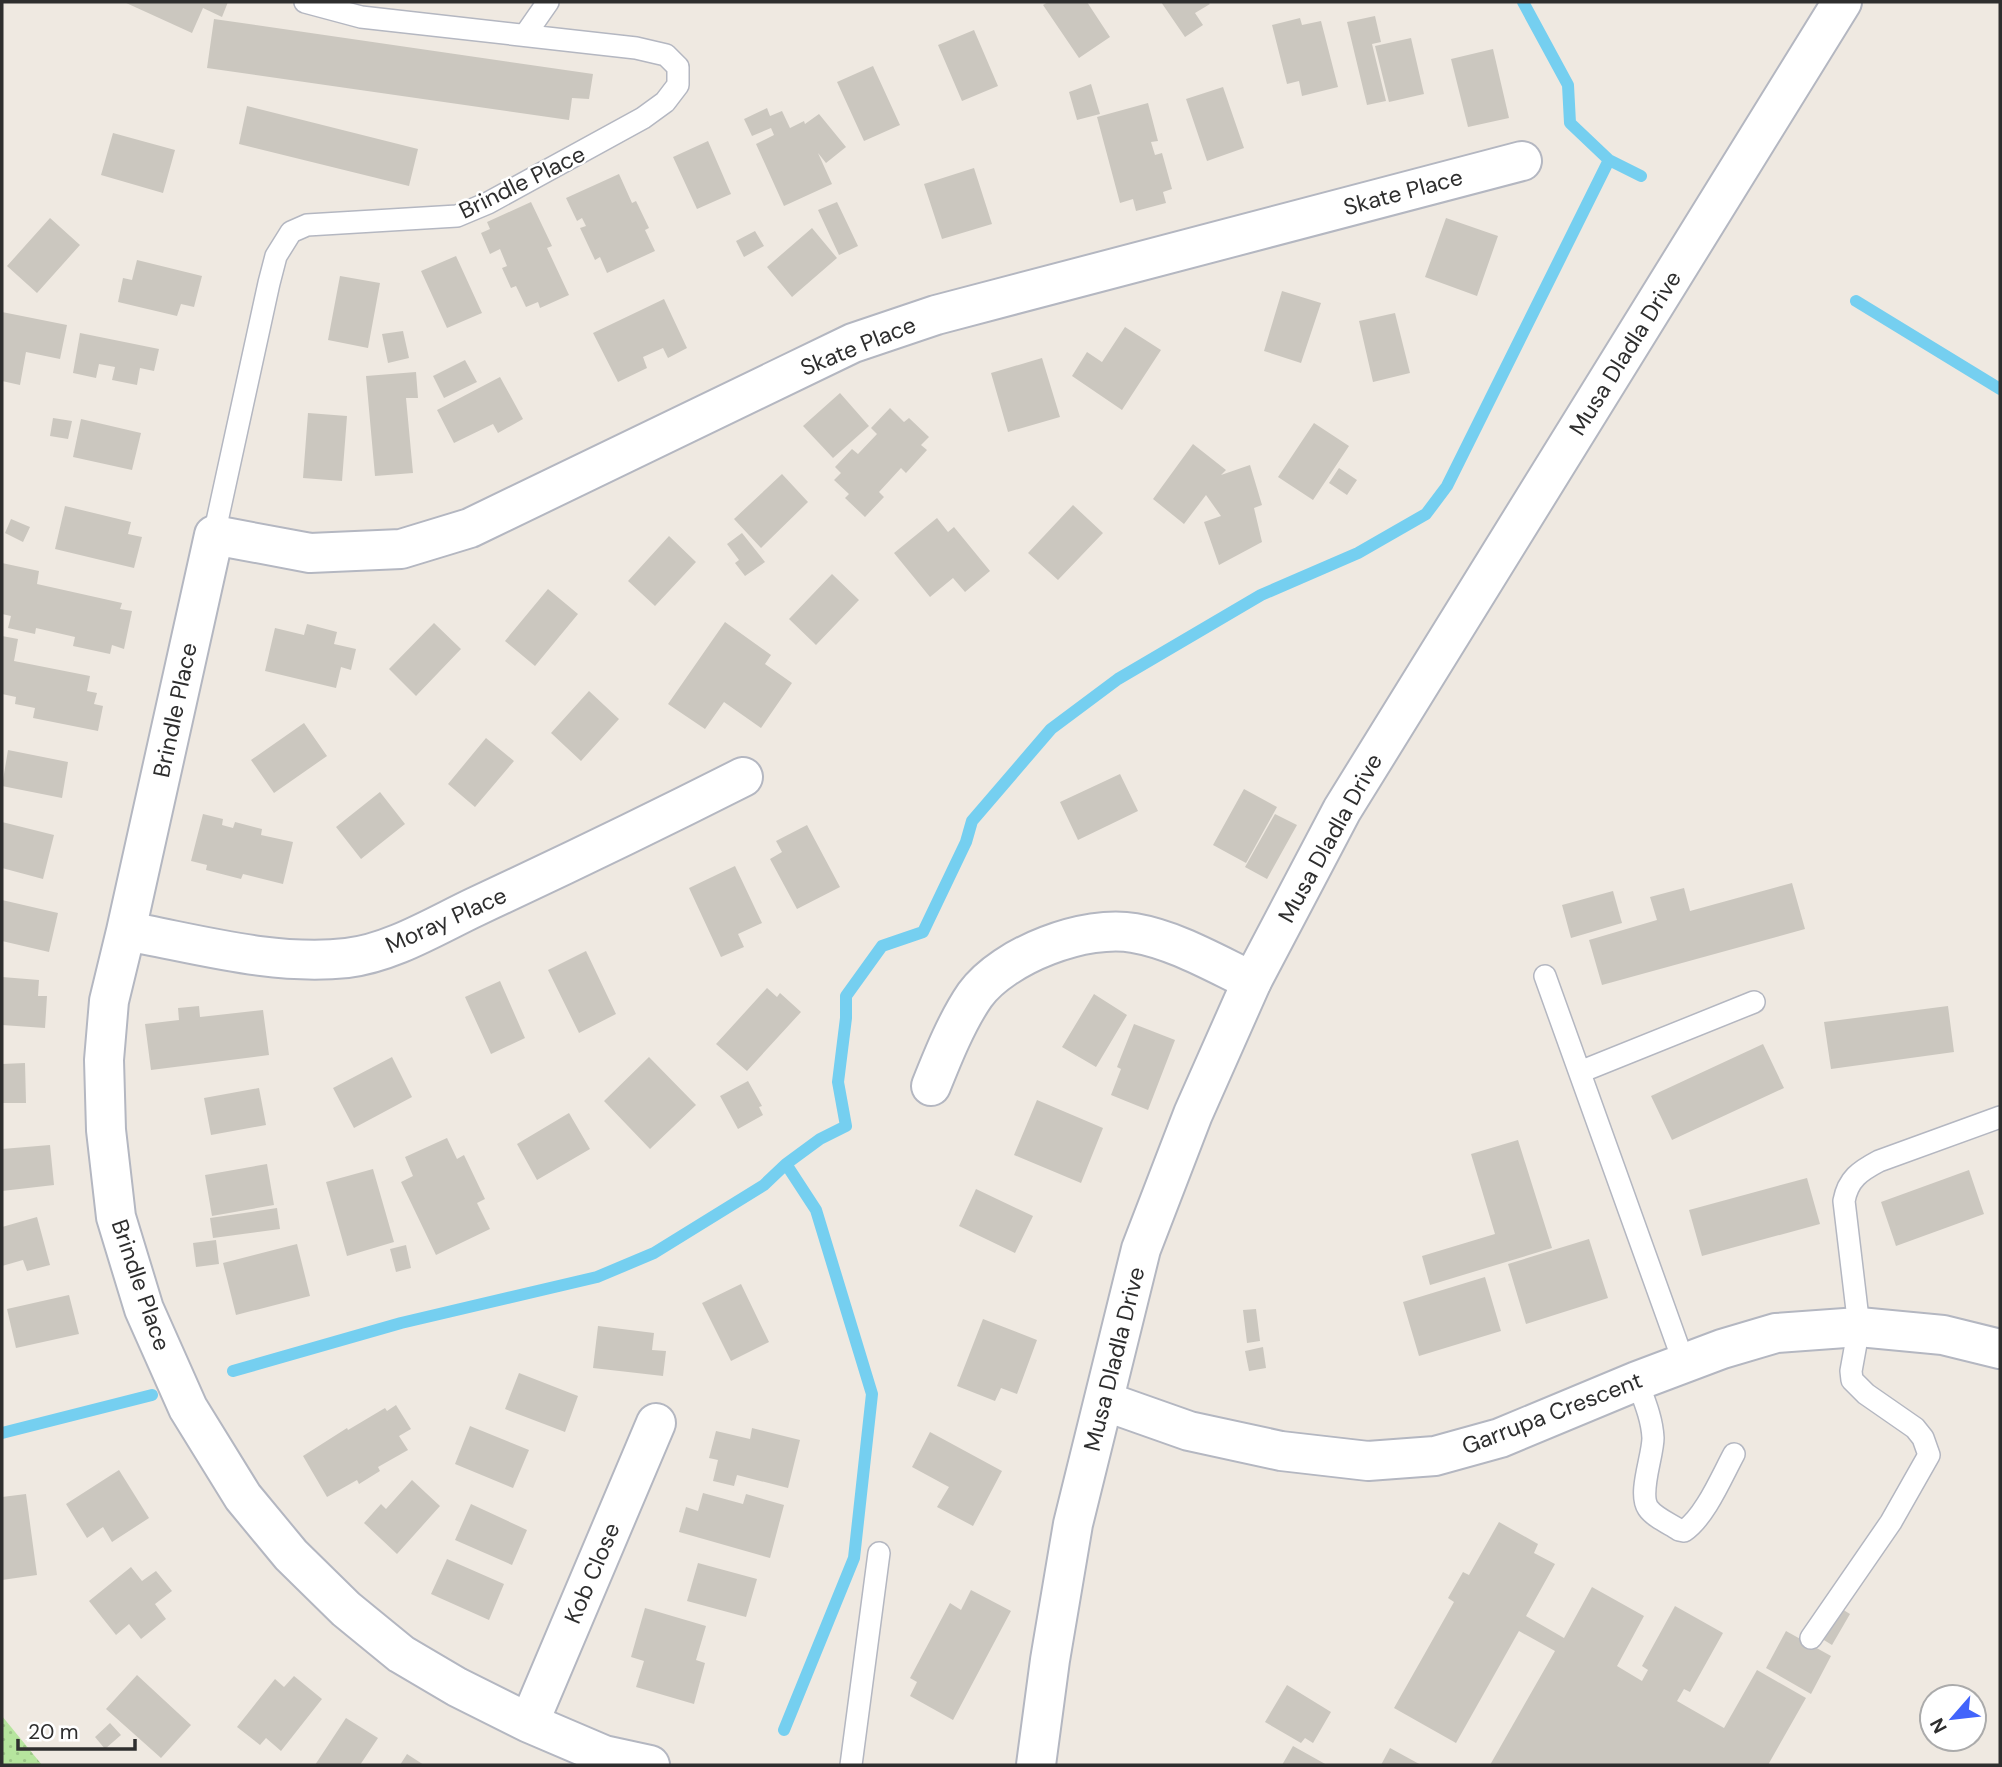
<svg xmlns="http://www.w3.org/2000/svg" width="2002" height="1767" viewBox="0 0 2002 1767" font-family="'DM Sans',sans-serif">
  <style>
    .grass { fill: url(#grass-dots) }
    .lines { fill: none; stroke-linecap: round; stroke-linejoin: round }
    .stream { stroke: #75cff0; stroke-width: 12 }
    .building { fill: #cbc7bf }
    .service-casing { stroke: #b4b7c1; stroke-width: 24 }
    .minor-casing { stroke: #b4b7c1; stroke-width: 42 }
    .tertiary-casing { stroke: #b4b7c1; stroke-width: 42 }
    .service { stroke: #fff; stroke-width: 21 }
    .minor { stroke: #fff; stroke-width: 38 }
    .tertiary { stroke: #fff; stroke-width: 38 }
    .labels { text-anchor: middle; stroke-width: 5; stroke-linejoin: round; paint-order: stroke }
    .street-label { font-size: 23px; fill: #2e2e2e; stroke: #fff }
  </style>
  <defs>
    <pattern id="grass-dots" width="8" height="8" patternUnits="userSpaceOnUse" patternTransform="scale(1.75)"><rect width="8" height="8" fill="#b6e59e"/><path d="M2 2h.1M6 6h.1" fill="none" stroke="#9dc588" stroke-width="1.8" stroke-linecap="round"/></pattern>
  </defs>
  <rect width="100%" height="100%" fill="#efe9e1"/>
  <path class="grass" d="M2,1716l40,49h-40z"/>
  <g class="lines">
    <path class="stream" d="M1523,2l45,83 2,38 39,37 32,16
      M1856,301l144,88
      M233,1371l168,-48 196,-46 57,-24 110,-68 22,-21 34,-25 26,-13 -8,-44 8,-64v-22l36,-50 41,-14 43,-90 6,-21 79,-92 67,-50 143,-84 97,-42 68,-39 21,-28 162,-326
      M2,1433l150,-38
      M784,1730l70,-172 18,-164 -56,-184 -30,-46"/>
  </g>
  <path class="building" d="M124,2h104l-6,15 -19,-9 -11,25z
    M1048,2h39l23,35 -31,21 -36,-53z
    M1161,2h47l2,2 -15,9 8,12 -18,12z
    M1375,16l6,26 -9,2 14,57 -19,4 -20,-83z
    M1300,18l2,7 19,-4 17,66 -36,9 -3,-15 -12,3 -15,-59z
    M214,19l379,55 -4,25 -17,-1 -3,22 -362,-52z
    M974,30l24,56 -36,15 -24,-56z
    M1411,38l13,56 -35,8 -14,-56z
    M1493,49l16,69 -41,9 -17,-68z
    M873,66l27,59 -36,16 -27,-59z
    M1091,84l9,30 -23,6 -8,-28z
    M1223,87l21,61 -37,13 -21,-62z
    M1148,103l10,38 -7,1 4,13 7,-2 10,36 -9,3 3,11 -30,8 -3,-12 -13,4 -23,-86z
    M247,106l171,43 -9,37 -170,-42z
    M767,108l3,8 12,-5 8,17 14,-7 1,3 14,-10 27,33 -20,16 -8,-10 14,31 -48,22 -28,-62 18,-9 -3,-7 -19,8 -8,-17z
    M113,133l62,17 -12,43 -62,-18z
    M708,141l23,53 -34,15 -24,-52z
    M974,168l18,56 -50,15 -18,-55z
    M619,174l13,29 4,-2 13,27 -4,2 10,21 -48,22 -7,-16 -5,3 -15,-32 6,-2 -4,-8 -5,3 -11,-23z
    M531,202l21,44 -5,2 22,47 -29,13 -2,-6 -12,5 -10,-21 -5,2 -9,-20 5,-2 -7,-17 -10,5 -9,-21 9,-4 -3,-7z
    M837,202l21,44 -19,9 -21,-45z
    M50,218l30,27 -43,48 -30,-27z
    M1446,218l52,18 -21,60 -52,-19z
    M812,228l25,30 -45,39 -25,-30z
    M755,231l9,15 -20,11 -8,-16z
    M456,256l26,57 -35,15 -26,-57z
    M137,260l65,16 -8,31 -13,-3 -4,12 -59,-14 5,-24 9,2z
    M340,276l40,7 -12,65 -40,-8z
    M1282,291l39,12 -20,60 -37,-12z
    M664,299l23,49 -19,10 -5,-10 -20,9 4,11 -29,14 -25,-49z
    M2,312l65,13 -7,34 -34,-7 -6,33 -18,-4z
    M1395,313l15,60 -37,9 -14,-61z
    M1125,327l36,23 -39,60 -50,-34 15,-24 15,10z
    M403,331l6,27 -21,5 -6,-29z
    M80,333l79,16 -5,22 -14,-3 -3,17 -25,-5 3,-13 -16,-3 -3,14 -23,-5z
    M1042,358l18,59 -52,15 -17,-59z
    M465,360l12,22 -33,16 -11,-22z
    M416,372l2,26h-12l7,75 -38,3 -9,-100z
    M500,377l23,42 -25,14 -5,-9 -39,19 -17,-33z
    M840,393l29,33 -36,32 -30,-32z
    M890,408l14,14 5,-4 20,19 -8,8 6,5 -21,23 -5,-5 -22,24 5,5 -19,20 -20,-19 4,-4 -15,-14 7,-7 -6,-6 17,-18 6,5 19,-20 -6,-6z
    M308,413l39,3 -5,65 -39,-3z
    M53,418l19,3 -4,18 -18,-3z
    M81,419l60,14 -9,37 -59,-13z
    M1314,423l35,23 -36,54 -35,-23z
    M1193,444l33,26 -5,5 29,-10 12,40 -8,3 8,34 -43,23 -15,-43 17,-6 -15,-21 -22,29 -31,-25z
    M1339,468l18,12 -10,15 -18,-12z
    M782,474l26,28 -47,46 -27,-29z
    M1073,505l30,28 -45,47 -30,-27z
    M65,506l66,16 -3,12 14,3 -8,31 -79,-19z
    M937,518l11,14 6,-5 36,44 -25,21 -12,-14 -23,19 -36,-44z
    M11,519l19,8 -7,15 -18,-9z
    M742,533l23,29 -20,14 -10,-13 4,-3 -12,-16z
    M669,536l27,26 -41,44 -27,-25z
    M2,563l37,8 -2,13 85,19 -2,6 12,2 -8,38 -12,-4 -2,9 -37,-8 2,-9 -39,-9 -1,6 -27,-6 3,-12 -9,-2z
    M832,574l27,26 -43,45 -27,-26z
    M548,589l30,25 -43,52 -30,-25z
    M725,622l46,33 -6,9 27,19 -31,45 -37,-26 -19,27 -37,-25z
    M434,623l27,26 -45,47 -27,-27z
    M307,624l30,8 -3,12 22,5 -5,21 -10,-3 -5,21 -71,-17 10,-43 29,7z
    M2,636l16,3 -4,22 76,15 -3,15 10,2 -3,11 9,2 -5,25 -65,-13 2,-10 -20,-4 1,-7 -14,-3z
    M589,691l30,28 -38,42 -30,-28z
    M304,723l23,33 -53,37 -23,-33z
    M486,738l28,23 -39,46 -27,-23z
    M8,750l60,12 -6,36 -60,-12z
    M1120,774l18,37 -60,29 -18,-38z
    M1244,789l33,18 -31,56 -33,-18z
    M380,792l25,32 -44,35 -25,-32z
    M203,814l20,5 -1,6 11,3 2,-6 27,7 -1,6 32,7 -10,42 -40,-10 -2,5 -35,-9 1,-5 -16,-4z
    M1275,814l22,11 -30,54 -22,-12z
    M2,822l52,13 -11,44 -41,-11z
    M807,825l33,62 -43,22 -27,-50 12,-7 -6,-11z
    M735,866l27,57 -24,11 6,13 -23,10 -32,-69z
    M1792,883l13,46 -203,56 -13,-45 68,-20 -7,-23 34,-9 6,23z
    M1613,891l9,32 -51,15 -9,-33z
    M2,900l56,13 -9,39 -47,-11z
    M586,951l30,63 -37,19 -31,-63z
    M2,977l37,3 -1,16h9l-2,32 -43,-3z
    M500,981l25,57 -34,16 -26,-57z
    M767,988l10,9 3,-4 21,19 -54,59 -31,-27z
    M1094,994l33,21 -31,52 -34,-20z
    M199,1006l1,11 63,-7 6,45 -118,15 -6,-46 34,-4 -1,-12z
    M1948,1006l6,46 -123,17 -7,-47z
    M1134,1024l41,16 -27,70 -37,-15 10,-26 -4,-2z
    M1763,1044l21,44 -112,52 -21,-44z
    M392,1057l20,40 -58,31 -21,-40z
    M649,1057l47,48 -46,44 -46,-48z
    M25,1063l1,40h-24v-39z
    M748,1081l14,25 -3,1 4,8 -25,14 -18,-33z
    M259,1088l7,37 -55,10 -7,-37z
    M1037,1100l66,28 -22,55 -67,-28z
    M569,1113l21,36 -53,31 -20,-36z
    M447,1138l10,21 7,-4 21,44 -8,4 13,26 -54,26 -35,-73 12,-6 -8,-19z
    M1518,1140l34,108 -122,37 -8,-29 73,-22 -24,-80z
    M50,1145l4,40 -52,6v-42z
    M267,1164l7,41 -62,11 -7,-41z
    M373,1169l21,73 -47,14 -21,-74z
    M1969,1170l15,44 -88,32 -15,-44z
    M1807,1178l13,46 -118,32 -13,-46z
    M976,1189l57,27 -18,37 -56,-27z
    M277,1208l3,21 -67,9 -3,-20z
    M37,1217l13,48 -23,6 -4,-11 -21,6v-39z
    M1589,1239l19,59 -82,26 -18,-60z
    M216,1240l3,24 -23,3 -3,-24z
    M297,1244l13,52 -74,19 -13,-52z
    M406,1245l5,23 -15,4 -6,-23z
    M1485,1277l16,54 -82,25 -16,-54z
    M741,1284l28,58 -38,19 -29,-58z
    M69,1295l10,39 -63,14 -9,-39z
    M1256,1309l4,32 -13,2 -4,-33z
    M983,1319l54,21 -20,54 -16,-6 -6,13 -38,-15z
    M598,1326l56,7 -2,17 14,1 -3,25 -70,-8z
    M1263,1347l3,21 -17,3 -4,-20z
    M519,1373l59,23 -13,36 -60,-23z
    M396,1405l15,24 -12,7 9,14 -30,17 2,4 -21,13 -2,-4 -30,17 -24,-41 44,-28 1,2 37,-22 2,3z
    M470,1426l59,24 -16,38 -58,-24z
    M752,1428l48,12 -12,48 -51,-13 -3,11 -21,-5 5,-21 -9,-2 7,-27 34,8z
    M930,1432l72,39 -29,55 -36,-19 12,-20 -37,-20z
    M119,1470l30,48 -37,24 -9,-15 -16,11 -21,-34z
    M412,1480l28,26 -43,48 -33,-31 17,-19 5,5z
    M703,1493l40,11 3,-10 38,11 -14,53 -91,-26 7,-25 12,4z
    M26,1494l11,81 -35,5v-83z
    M471,1504l56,26 -15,35 -57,-25z
    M1499,1522l39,22 -4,9 21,11 -29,52 38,22 28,-51 52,29 -27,50 25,15 6,-11 -6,-4 33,-60 48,27 -33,59 -6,-3 -7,12 47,27 33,-58 49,28 -38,67h-278l65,-114 -36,-20 -63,112 -62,-35 60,-106 -6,-4 15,-26 6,3z
    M447,1559l57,25 -15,36 -58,-26z
    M698,1563l59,16 -11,38 -59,-16z
    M131,1567l11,14 14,-10 16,20 -17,13 11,15 -25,20 -12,-15 -13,11 -27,-34z
    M971,1590l40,21 -58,109 -43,-24 7,-14 -7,-4 40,-75 11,7z
    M1837,1606l13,8 -18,31 -13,-8z
    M645,1608l61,18 -10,34 9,3 -11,41 -58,-17 8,-26 -13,-4z
    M1786,1631l45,25 -20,38 -45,-26z
    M137,1675l54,50 -30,33 -55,-49z
    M294,1676l28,23 -41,52 -15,-13 -6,7 -23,-18 38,-48 9,8z
    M1287,1685l44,27 -18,31 -8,-5 -4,5 -36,-21z
    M346,1718l32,20 -18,27h-45z
    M110,1723l11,12 -16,14 -10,-12z
    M1293,1746l34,19h-45z
    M1390,1748l31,17h-40z
    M407,1754l17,11h-24z"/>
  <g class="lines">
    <g class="service-casing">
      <path id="service" d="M525,35l23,-33
        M214,535l55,-252 7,-27 15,-24 16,-7 150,-9 31,-13 155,-85 22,-16 13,-17v-18l-12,-12 -30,-7 -275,-31 -56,-15
        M1545,976l139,387
        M1580,1072l174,-70
        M1637,1381c7,19 15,37 16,57 0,18 -15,55 -5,70 6,9 22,16 31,22l5,1c21,-14 38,-55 50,-77
        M1811,1638l80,-116 38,-67 -6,-17 -8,-10 -49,-34 -14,-14 -1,-9 8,-44 -15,-126c4,-22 16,-30 35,-40l121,-44
        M851,1765l28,-212"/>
    </g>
    <g class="minor-casing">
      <path id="minor" d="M126,931c72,13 147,35 221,27 44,-5 88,-32 128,-51 90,-42 179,-85 268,-130
        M931,1086c12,-30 26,-65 44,-91 29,-40 111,-71 159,-62 41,7 80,30 118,48
        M1104,1401l85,30 92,20 87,10 67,-5 65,-18 137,-57 85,-32 54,-16 83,-6 84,8 57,14
        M529,1723l127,-300
        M650,1765l-46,-10 -75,-32 -72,-36 -56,-33 -55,-45 -55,-54 -48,-58 -55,-89 -44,-99 -28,-92 -10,-87 -2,-70 5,-59 17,-70 88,-396 96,18 91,-4 69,-21 383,-185 83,-28 586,-154"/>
    </g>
    <g class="tertiary-casing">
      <path id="tertiary" d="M1036,1765l14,-105 23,-136 68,-275 52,-135 59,-133 90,-171 500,-808"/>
    </g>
    <use href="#service" class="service"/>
    <use href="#minor" class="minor"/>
    <use href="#tertiary" class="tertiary"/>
  </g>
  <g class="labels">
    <g class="street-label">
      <text transform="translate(522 182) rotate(-26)" y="8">Brindle Place</text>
      <text transform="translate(1403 192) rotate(-15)" y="8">Skate Place</text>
      <text transform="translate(858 346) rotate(-22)" y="8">Skate Place</text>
      <text transform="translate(1625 353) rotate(-58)" y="8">Musa Dladla Drive</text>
      <text transform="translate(175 710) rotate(-78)" y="8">Brindle Place</text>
      <text transform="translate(1330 838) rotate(-61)" y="8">Musa Dladla Drive</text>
      <text transform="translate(446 920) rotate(-24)" y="8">Moray Place</text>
      <text transform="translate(141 1285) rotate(71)" y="8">Brindle Place</text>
      <text transform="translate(1114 1359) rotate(-76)" y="8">Musa Dladla Drive</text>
      <text transform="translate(1552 1413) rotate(-21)" y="8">Garrupa Crescent</text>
      <text transform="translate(592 1573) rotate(-67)" y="8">Kob Close</text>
    </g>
  </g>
  <rect width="2002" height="1767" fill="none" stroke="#2e2e2e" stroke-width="7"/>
  <g transform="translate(1953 1718) rotate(242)"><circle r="33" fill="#ffffff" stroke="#ababab" stroke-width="2"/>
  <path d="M0-5L12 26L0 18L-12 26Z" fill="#4264fb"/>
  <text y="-10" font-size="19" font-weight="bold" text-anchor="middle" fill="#2e2e2e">N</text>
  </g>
  <path d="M18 1739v10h117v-10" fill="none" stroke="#2e2e2e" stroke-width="3.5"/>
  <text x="28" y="1739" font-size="21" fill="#2e2e2e" stroke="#ffffff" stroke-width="5" paint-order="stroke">20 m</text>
</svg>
